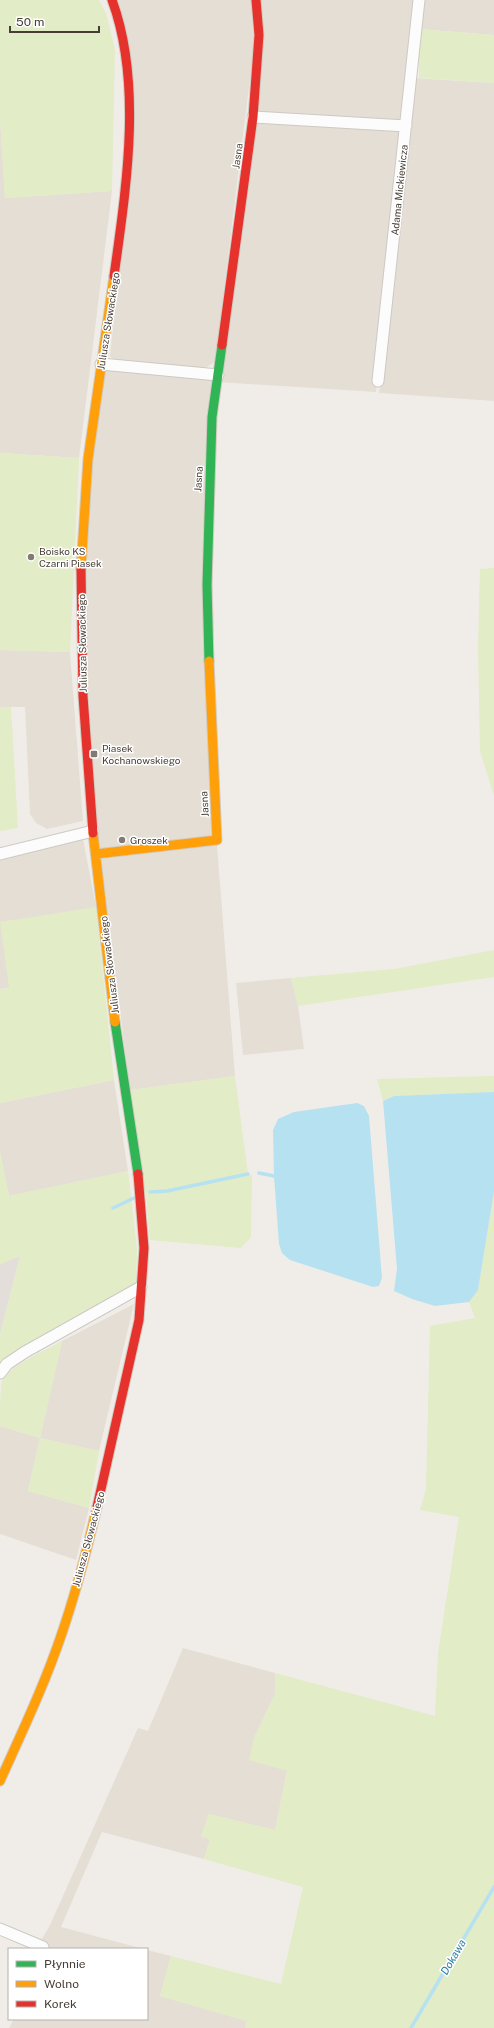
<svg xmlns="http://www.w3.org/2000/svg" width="494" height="2028" viewBox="0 0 494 2028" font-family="'Public Sans',sans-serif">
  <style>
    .residential { fill: #e5ded5 }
    .industrial { fill: #e3ded9 }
    .green { fill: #e2ecc6 }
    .water { fill: #b6e1f1 }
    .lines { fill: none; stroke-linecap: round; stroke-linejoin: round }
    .stream { stroke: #b6e1f1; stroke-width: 3.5 }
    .street-casing { stroke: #cdc9c4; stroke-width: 13 }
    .fast-casing { stroke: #d2cbc0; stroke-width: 11 }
    .slow-casing { stroke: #d2cbc0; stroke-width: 11 }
    .jam-casing { stroke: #d2cbc0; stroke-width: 11 }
    .street { stroke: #fdfcfc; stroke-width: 11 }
    .fast { stroke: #30b455; stroke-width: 9 }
    .slow { stroke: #ff9f0a; stroke-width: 9 }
    .jam { stroke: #e5322d; stroke-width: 9 }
    .poi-dot { fill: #827b73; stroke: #fff; stroke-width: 1.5 }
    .labels { text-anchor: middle; stroke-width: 3; stroke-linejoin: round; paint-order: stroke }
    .street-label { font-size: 10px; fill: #473d34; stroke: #fff }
    .poi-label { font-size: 10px; fill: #473d34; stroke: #fff; text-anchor: start }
    .water-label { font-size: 11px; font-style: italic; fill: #237ba2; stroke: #fff }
  </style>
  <rect width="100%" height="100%" fill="#f0ede8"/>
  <path class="residential" d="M116,0h135l3,47 -39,315 -10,6 -91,-7 -4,-5 25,-238z
    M257,0h160l-13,125 -149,-9z
    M421,0h73v35l-76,-6z
    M412,78l82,5v318l-115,-8z
    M0,118l5,80 107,-7 -33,267 -79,-5z
    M254,118l150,10 -28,264 -158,-10z
    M102,364l115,11 -6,42 5,422 -119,14 -15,-297z
    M0,650l70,2 13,169 -36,8 -11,-6 -6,-9 -5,-107h-25z
    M83,839l13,68 -87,81 -9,1v-129z
    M217,845l18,231 -105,14 -29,-231z
    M291,978l7,28 6,43 -61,6 -7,-72z
    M114,1080l14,91 -119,25 -9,-44v-49z
    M134,1304l-35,147 -59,-13 -12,53 61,17 -13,52 -76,-26v-108l40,12 22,-97z
    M183,1648l92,25v21l-21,44 33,33 -12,59 -66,-16 -8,22 9,3 -6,20 -102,-27 -41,95 83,22h-108l14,-24 88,-197 10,3z
    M147,1950l24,6 -11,40 87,25 -2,7h-236l5,-9h133z"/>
  <path class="industrial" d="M20,1256l-20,79v-71z"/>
  <path class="green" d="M0,0h99l7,13 9,37 -3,141 -107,7 -5,-80z
    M418,29l76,6v48l-75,-5z
    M0,453l79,5 -9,194 -70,-2z
    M494,568v228l-14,-45 -2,-104 2,-78z
    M0,707h11l7,121 -18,3z
    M96,907l18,173 -114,23v-114l9,-1 -9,-66z
    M494,950v27l-196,29 -7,-28 103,-9z
    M235,1076l13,98 -103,20 -15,-104z
    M494,1076v16l-100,4 -11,5 -6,-22z
    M0,1152l9,44 119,-25 9,78 -1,34 -136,80v-28l20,-79 -20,8z
    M252,1175l-1,62 -10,11 -91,-8 -4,-46 21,-2z
    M494,1191v837h-249l2,-7 -87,-25 11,-40 110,28 22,-97 -99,-28 6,-20 -9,-3 8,-22 66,16 12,-59 -38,-11 5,-22 21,-44v-21l160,43 3,-63 21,-136 -39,-7 6,-21 4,-163 45,-8 -6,-16 9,-12z
    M62,1341l-22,97 59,13 -10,57 -61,-17 12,-53 -40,-12c0,-11 0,-37 2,-46 9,-15 44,-30 60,-39z"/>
  <path class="water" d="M494,1092v99l-16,99 -9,12 -34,4 -23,-7 -18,-8 3,-22 -14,-168 11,-5z
    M357,1103l7,3 5,10 13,162 -3,8 -6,1 -83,-27 -8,-7 -3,-9 -5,-68 -1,-46 5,-11 16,-7z"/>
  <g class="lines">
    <path class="stream" d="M259,1173l15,3
      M150,1192l17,-1 81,-17
      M113,1208l21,-10
      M411,2028l83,-141"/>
    <g class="street-casing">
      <path id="street" d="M253,117l153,9
        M101,364l117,11
        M378,381l41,-381
        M0,854l93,-23
        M0,1373l7,-9 18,-12 116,-65
        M0,1929l43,18"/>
    </g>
    <g class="fast-casing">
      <path id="fast" d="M209,661l-2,-76 5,-168 10,-72
        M115,1022l23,152"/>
    </g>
    <g class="slow-casing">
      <path id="slow" d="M81,569l7,-110 26,-183
        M93,833l22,189
        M96,854l121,-14 -8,-179
        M0,1781c22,-49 45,-97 62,-148 14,-41 25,-83 35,-126"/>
    </g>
    <g class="jam-casing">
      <path id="jam" d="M112,0c31,84 14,189 2,276
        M222,345l31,-228 6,-82 -3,-35
        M81,569l2,127 10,137
        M97,1507l42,-187 5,-72 -6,-74"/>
    </g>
    <use href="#street" class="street"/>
    <use href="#fast" class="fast"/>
    <use href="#slow" class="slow"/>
    <use href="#jam" class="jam"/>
  </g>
  <g class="poi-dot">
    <circle cx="31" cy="557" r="4"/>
    <rect x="90" y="750" width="8" height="8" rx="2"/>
    <circle cx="122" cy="840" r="4"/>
  </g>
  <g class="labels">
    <g class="street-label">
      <text transform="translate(237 156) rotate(-82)" y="4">Jasna</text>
      <text transform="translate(399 190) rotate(-84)" y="4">Adama Mickiewicza</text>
      <text transform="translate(108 321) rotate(-81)" y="4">Juliusza Słowackiego</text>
      <text transform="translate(198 479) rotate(-87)" y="4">Jasna</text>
      <text transform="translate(82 643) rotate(-91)" y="4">Juliusza Słowackiego</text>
      <text transform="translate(204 804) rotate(-93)" y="4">Jasna</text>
      <text transform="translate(109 965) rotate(-97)" y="4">Juliusza Słowackiego</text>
      <text transform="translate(88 1539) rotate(-75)" y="4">Juliusza Słowackiego</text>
    </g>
    <g class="poi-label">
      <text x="39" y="555">Boisko KS<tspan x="39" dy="12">Czarni Piasek</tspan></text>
      <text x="102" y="752">Piasek<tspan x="102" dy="12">Kochanowskiego</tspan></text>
      <text x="130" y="844">Groszek</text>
    </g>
    <g class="water-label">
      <text transform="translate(453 1957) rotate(-60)" y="4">Dokawa</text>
    </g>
  </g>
  <rect x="8" y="1948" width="140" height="72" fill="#ffffff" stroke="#b5b1ae"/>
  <rect x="16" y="1961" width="20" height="6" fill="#30b455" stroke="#b5b1ae"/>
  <text x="44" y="1968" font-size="12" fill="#473d34">Płynnie</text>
  <rect x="16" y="1981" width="20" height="6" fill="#ff9f0a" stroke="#b5b1ae"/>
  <text x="44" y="1988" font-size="12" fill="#473d34">Wolno</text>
  <rect x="16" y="2001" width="20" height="6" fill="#e5322d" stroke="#b5b1ae"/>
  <text x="44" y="2008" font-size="12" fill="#473d34">Korek</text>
  <path d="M10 26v6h89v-6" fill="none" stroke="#473d34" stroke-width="2"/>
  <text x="16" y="26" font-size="12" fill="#473d34" stroke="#ffffff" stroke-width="3" paint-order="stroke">50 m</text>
</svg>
